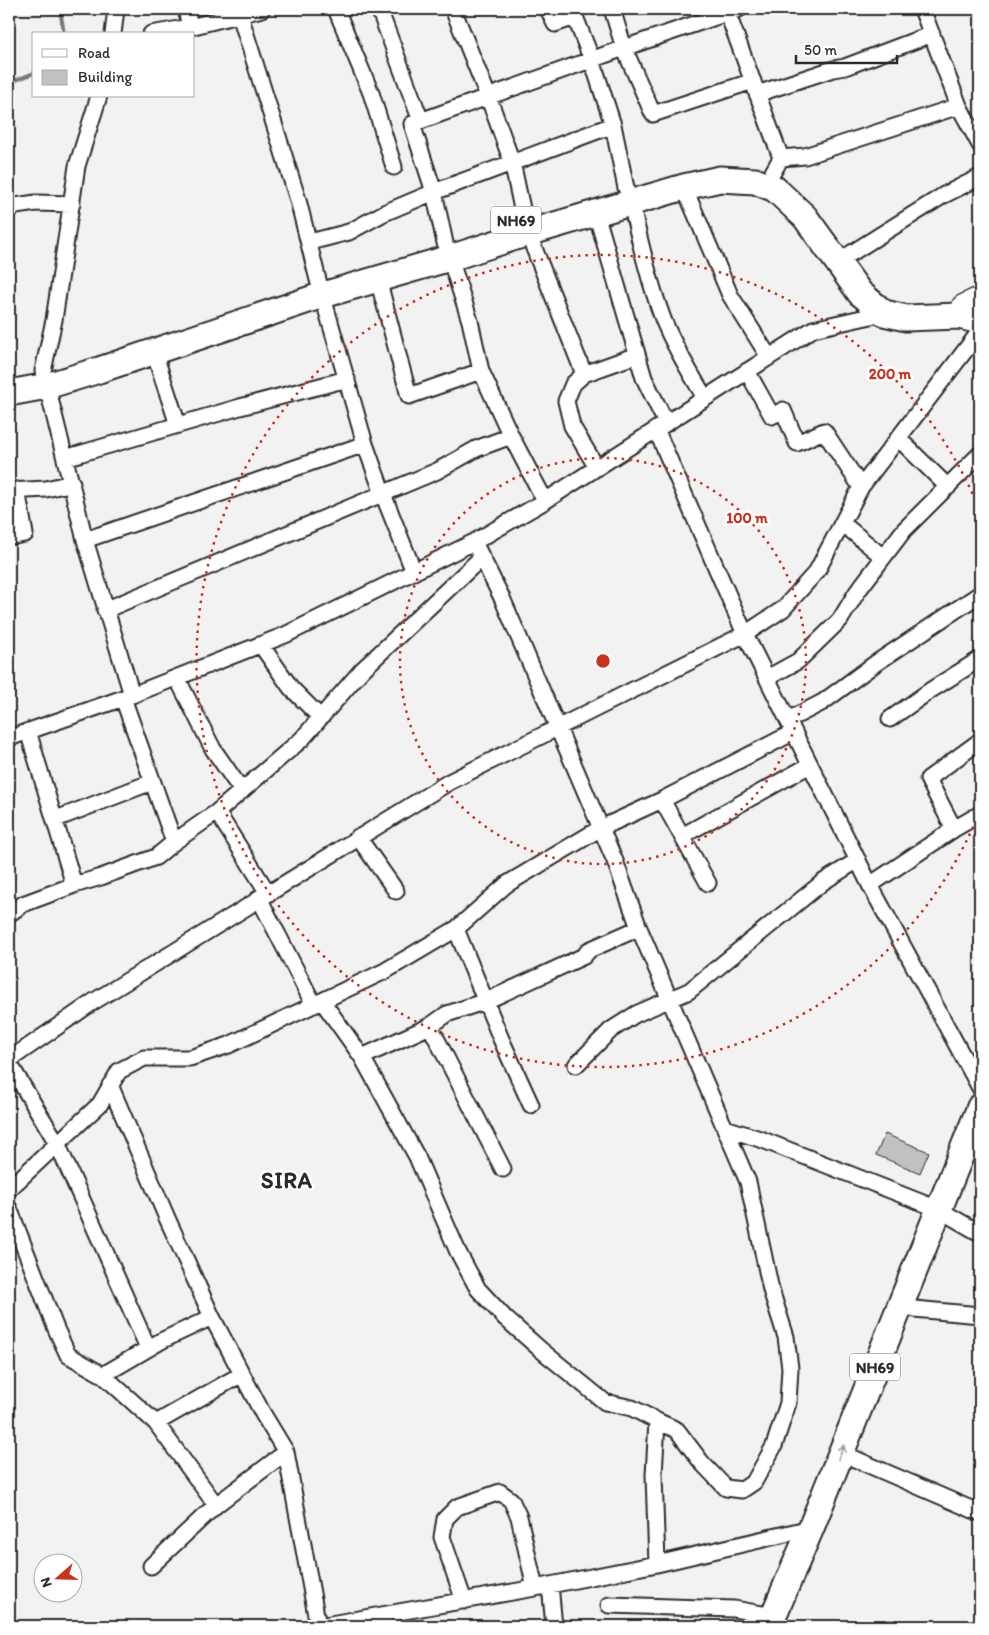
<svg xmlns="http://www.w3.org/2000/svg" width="989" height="1635" viewBox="0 0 989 1635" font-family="Itim,sans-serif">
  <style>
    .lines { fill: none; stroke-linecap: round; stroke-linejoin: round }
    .stream { stroke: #787878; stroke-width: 4 }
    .building { fill: #c1c1c1; stroke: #2b2b2b }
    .minor-casing { stroke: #2b2b2b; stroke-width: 19 }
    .tertiary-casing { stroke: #2b2b2b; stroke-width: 22 }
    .trunk-casing { stroke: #2b2b2b; stroke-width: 29 }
    .minor { stroke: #fff; stroke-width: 15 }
    .tertiary { stroke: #fff; stroke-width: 19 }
    .trunk { stroke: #fff; stroke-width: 25 }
    .oneway { stroke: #a0a0a0 }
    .ring { fill: none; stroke: #c8321e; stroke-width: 2.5; stroke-dasharray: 2.5 5 }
    .labels { text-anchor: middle; stroke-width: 5; stroke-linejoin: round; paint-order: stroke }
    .shield { fill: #fff; stroke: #6b6b6b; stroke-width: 1 }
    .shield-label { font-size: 16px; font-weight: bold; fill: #2b2b2b }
    .district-label { font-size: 22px; font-weight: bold; letter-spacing: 1px; fill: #2b2b2b; stroke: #fff }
    .centre { fill: #c8321e; stroke: #fff; stroke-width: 2.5 }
    .ring-label { font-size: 15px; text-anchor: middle; font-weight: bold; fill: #c8321e; stroke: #fff; stroke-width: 5; stroke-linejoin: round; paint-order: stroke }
  </style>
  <rect width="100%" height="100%" fill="#f2f2f2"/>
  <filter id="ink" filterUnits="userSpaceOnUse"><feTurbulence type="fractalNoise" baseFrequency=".02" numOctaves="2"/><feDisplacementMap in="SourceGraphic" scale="10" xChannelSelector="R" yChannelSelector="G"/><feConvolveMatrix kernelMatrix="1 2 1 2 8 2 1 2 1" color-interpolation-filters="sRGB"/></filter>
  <g filter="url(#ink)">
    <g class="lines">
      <path class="stream" d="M60,9l4,25
        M9,83l25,-10"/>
    </g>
    <path class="building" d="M885,1134l44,18 -9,21 -44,-18z"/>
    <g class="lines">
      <g class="minor-casing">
        <path id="minor" d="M186,9l4,18
          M238,9l60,191 20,80 47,164 18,50 31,78
          M336,9l35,84 23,74
          M379,9l42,112
          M453,9l35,87 24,66 12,56
          M548,9l7,15 20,-7
          M572,9l20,51 21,65 13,63
          M612,9l12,39 29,66 100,-33
          M726,9l55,149 -8,14
          M922,9l37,97 21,39
          M113,34l3,-25
          M151,34l39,-7 72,-18
          M757,94l76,-25 12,-2 87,-33
          M781,158l24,-2 154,-50
          M684,187l46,108 39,62
          M631,203c9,39 18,78 32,116 11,28 27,53 42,79
          M9,207l27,-4 36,1
          M596,213l48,165 22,45
          M528,233l56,141
          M310,242l39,-10 35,-19 50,-21 179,-67
          M445,243l-11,-51 -22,-68 212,-76 115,-39
          M850,254l94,-59 36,-18
          M450,258l20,63 11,50 30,65 34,65
          M378,279l31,117 72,-25
          M154,352l24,73
          M43,371l11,-51 23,-154 22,-70
          M747,371l25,45 11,-6 14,33 27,-12 37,56
          M47,386l38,154 47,155
          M656,429l89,205 125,251 110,203
          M898,438l50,49
          M65,458l175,-51 107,-28
          M597,468l-25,-42 -6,-25 7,-17 11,-10 53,-19
          M9,491l37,-2 26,-6
          M842,523l41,34
          M9,537l16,-3 -8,-44
          M85,540l280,-96
          M105,610l332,-139 39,-22 35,-13
          M261,645l30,43 29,29
          M177,678l36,71 29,42
          M767,678l31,-17 42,-41 17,-28 47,-62 76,-76
          M123,698l51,144
          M890,719l41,-29 49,-31
          M788,720l35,-18 53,-39 104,-69
          M28,731l46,154
          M9,738l123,-43 153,-60 189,-93 71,-41 268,-172 71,-16
          M662,800l46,83
          M217,812l51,81
          M56,819l96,-37
          M954,829l-26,-50 52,-38
          M682,836l128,-71
          M358,837l38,54
          M870,885l84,-56 26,-15
          M259,898l55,107
          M9,914l14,-10 51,-19 27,-8 55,-20 18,-15 43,-30 85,-73 60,-69 119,-112
          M456,929l45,110 30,66
          M322,1001l40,56 55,100 41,95 20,37 27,29 36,32 64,52 27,6 25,13 20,9 25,33 24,25 16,2 12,-8 20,-36 14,-43 2,-35 -4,-31 -15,-47 -23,-108 -109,-254 -24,-67 -94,-219 -19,-44 -28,-56
          M430,1026l73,143
          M362,1057l68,-31 17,-12 39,-13 98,-45 5,-6 50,-22
          M9,1060l84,-58 356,-220 296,-148 38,-25 34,-38 44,-84 119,-156
          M9,1063l48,80 91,205
          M576,1065l35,-35 25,-16 53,-23 134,-109 35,-22
          M110,1085l57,133 45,99 51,97 23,38 32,174
          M725,1128l38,12 175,69 38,22h4
          M9,1189l91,-85 19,-33 25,-13h46l39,-13 156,-74 71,-42 51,-45 94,-56 61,-28 132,-68
          M9,1208l47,121 12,26 35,20 58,-34 51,-24
          M914,1309l66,6
          M103,1375l53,48 60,82
          M657,1421l-3,54 3,89
          M156,1423l86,-49
          M855,1459l125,54
          M151,1566l65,-61 70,-53
          M550,1585l4,41
          M464,1601l-22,-64 3,-18 12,-12 43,-15 11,8 8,17 16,71
          M609,1605l125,4 39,7
          M319,1626l216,-38 122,-24 154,-36"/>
      </g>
      <g class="tertiary-casing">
        <path id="tertiary" d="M962,305l18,-9"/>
      </g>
      <g class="trunk-casing">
        <path id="trunk" d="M9,393l38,-7 52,-16 224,-75 127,-37 78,-25 156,-46 36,-8 35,2 20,8 30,28 55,76 24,20 22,5 53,-2 21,5
          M769,1626l42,-98 169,-421"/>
      </g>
      <use href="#minor" class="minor"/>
      <use href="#tertiary" class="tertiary"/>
      <use href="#trunk" class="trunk"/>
    </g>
    <defs><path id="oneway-shaft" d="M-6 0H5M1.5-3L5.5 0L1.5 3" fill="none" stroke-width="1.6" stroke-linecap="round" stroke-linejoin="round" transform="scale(1.25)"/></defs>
    <use class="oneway" href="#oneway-shaft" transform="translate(841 1452) rotate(-68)"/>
  </g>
  <g class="ring">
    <circle cx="603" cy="661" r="203"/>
    <path d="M979 813A406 406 0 1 1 979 509"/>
  </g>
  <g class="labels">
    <g class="shield">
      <rect x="491" y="206.5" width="50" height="27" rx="4"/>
      <rect x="850" y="1353.5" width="50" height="27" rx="4"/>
    </g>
    <g class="shield-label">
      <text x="516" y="226">NH69</text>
      <text x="875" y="1373">NH69</text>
    </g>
    <g class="district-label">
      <text x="287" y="1188">SIRA</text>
    </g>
  </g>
  <circle cx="603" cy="661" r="8" class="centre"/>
  <g class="ring-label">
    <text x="890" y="379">200 m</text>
    <text x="747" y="523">100 m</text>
  </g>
  <rect width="989" height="1635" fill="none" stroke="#fff" stroke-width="30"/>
  <rect x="15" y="15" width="959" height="1605" fill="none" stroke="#2b2b2b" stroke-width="2" filter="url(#ink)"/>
  <rect x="32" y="32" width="162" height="65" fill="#ffffff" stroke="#aaaaaa"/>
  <rect x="42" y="49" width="25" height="8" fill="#ffffff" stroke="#aaaaaa"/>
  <text x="78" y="58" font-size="15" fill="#2b2b2b">Road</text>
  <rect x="42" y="70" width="25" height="15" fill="#c1c1c1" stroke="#aaaaaa"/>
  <text x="78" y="82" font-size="15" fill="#2b2b2b">Building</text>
  <g transform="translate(58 1578) rotate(250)"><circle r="24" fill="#ffffff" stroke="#aaaaaa"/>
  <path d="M0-4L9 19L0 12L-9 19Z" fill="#c8321e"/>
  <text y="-8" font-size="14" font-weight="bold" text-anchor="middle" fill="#2b2b2b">N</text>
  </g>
  <path d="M796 55v8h101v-8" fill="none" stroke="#2b2b2b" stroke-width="2.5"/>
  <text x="804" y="55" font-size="15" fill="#2b2b2b" stroke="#ffffff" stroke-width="4" paint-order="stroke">50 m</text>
</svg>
